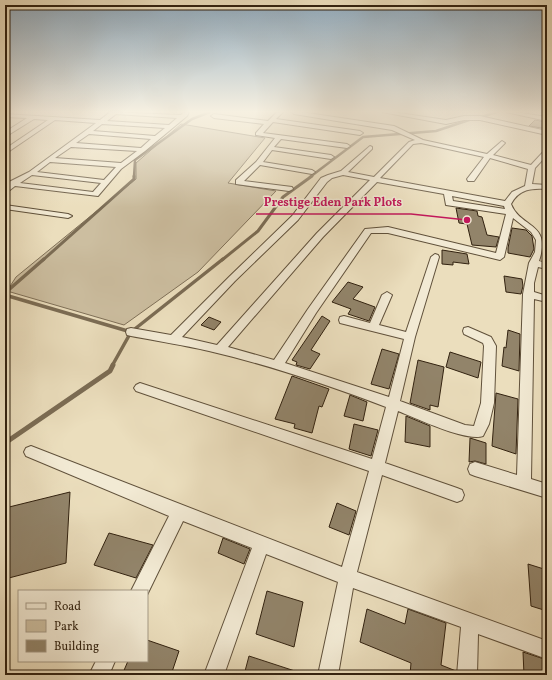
<svg xmlns="http://www.w3.org/2000/svg" width="552" height="680" viewBox="0 0 552 680" font-family="Vollkorn,serif">
  <style>
    .green { fill: #ccbea0; stroke: #7f7058 }
    .lines { fill: none; stroke-linecap: round; stroke-linejoin: round }
    .stream-far3 { stroke: #7b6c54; stroke-width: 2.5 }
    .stream-far2 { stroke: #7b6c54; stroke-width: 3 }
    .stream-far1 { stroke: #7b6c54; stroke-width: 3.5 }
    .stream { stroke: #7b6c54; stroke-width: 5 }
    .building { fill: #92846a; stroke: #322210 }
    .street-casing { stroke: #60513b; stroke-width: 2 }
    .street { fill: #f2ead4; fill-rule: evenodd }
    .leader { fill: none; stroke: #c2185b; stroke-width: 1.5 }
    .callout-dot { fill: #c2185b; stroke: #f2ead4; stroke-width: 1.5 }
    .callout-label { font-size: 12px; text-anchor: middle; font-weight: bold; fill: #c2185b; stroke: #f2ead4; stroke-width: 3; stroke-linejoin: round; paint-order: stroke }
  </style>
  <rect width="100%" height="100%" fill="#ebdebd"/>
  <filter id="stains"><feTurbulence type="fractalNoise" baseFrequency=".005" numOctaves="4"/><feColorMatrix values="0 0 0 0 .2 0 0 0 0 .09 0 0 0 0 .02 0 0 0 .5 -.17"/></filter>
  <radialGradient id="worn" r=".72"><stop offset=".6" stop-color="#630" stop-opacity="0"/><stop offset="1" stop-color="#630" stop-opacity=".3"/></radialGradient>
  <path class="green" d="M181,124l84,14 -37,45 48,8 -78,81 -74,53 -117,-34 9,-14 120,-98v-16z"/>
  <g class="lines">
    <path class="stream-far3" d="M481,117l16,-5
      M134,177l1,-17 57,-41 18,-7
      M310,177l53,-40 73,-6 36,-12"/>
    <path class="stream-far2" d="M43,260l91,-81v-3
      M222,260l36,-29 25,-34 29,-21"/>
    <path class="stream-far1" d="M5,293l39,-34
      M5,295l126,37 -19,34
      M131,332l92,-73"/>
    <path class="stream" d="M5,443l105,-72 3,-6"/>
  </g>
  <path class="building" d="M535,120l12,2v7l-18,-3z
    M456,208l21,3 1,5 4,1 5,18 12,2 -3,10 -24,-2 -5,-21 -8,-1z
    M512,228l14,2 6,6 2,13 -4,8 -22,-4v-5z
    M442,250l25,4 2,10 -16,-2v3l-11,-1z
    M504,276l18,3 1,7 -2,8 -15,-2z
    M348,282l15,5 -10,12 22,8 -6,14 -21,-7 3,-5 -19,-7z
    M322,316l8,5 -19,29 9,4 -10,15 -14,-4 1,-3 -5,-2z
    M209,317l12,5 -7,8 -13,-5z
    M508,330l12,4 -1,37 -17,-5 2,-19 2,1z
    M382,349l17,5 -10,35 -18,-5z
    M450,352l31,10 -3,16 -32,-11z
    M418,360l26,7 -6,40 -8,-2v5l-20,-7z
    M292,376l37,13 -7,18 -3,-1 -7,27 -18,-5 1,-4 -20,-5z
    M496,393l22,6 -2,55 -24,-8z
    M350,395l17,7 -4,19 -19,-5z
    M406,416l24,10v21l-25,-5z
    M354,424l24,6 -7,26 -22,-7z
    M470,438l16,5v21l-11,-3 -6,1z
    M70,492l-4,71 -61,16v-71z
    M337,503l19,8 -7,24 -20,-8z
    M109,533l44,12 -17,33 -42,-13z
    M223,538l27,11 -6,15 -26,-11z
    M528,564l19,6v41l-16,-5z
    M267,591l36,11 -9,45 -38,-13z
    M367,609l38,15 3,-15 38,14 -5,42 15,6v4h-46l1,-12 -51,-21z
    M147,640l32,11 -8,24h-49l6,-14h19z
    M523,652l24,8v15h-23z
    M249,656l52,17v2h-57z"/>
  <g class="lines">
    <g class="street-casing">
      <path id="street" d="M108,112l73,3 3,-3h5l-2,4 -42,35 -24,18 -23,27 -83,-10 -10,8v-6l4,-6 20,-10 67,-49 -41,-3 -50,34v-5l43,-29 -14,-1 -29,18v-5l22,-14 -21,-1 -1,-3 95,6 9,-7zM116,114l61,4 -8,7 -62,-4zM102,124l63,4 -10,8 -62,-5zM89,134l62,5 -10,9 -65,-5zM71,147l66,4 -16,12 -66,-5zM50,162l66,5 -12,13 -67,-8zM32,175l69,8 -8,9 -73,-9z
        M277,112h6l-7,7 84,12 3,2 -3,2 -87,-13 -10,11 84,11 3,2 -3,2 -66,-9 -7,8 57,8 3,2 -3,2 -59,-9 -9,12 49,8 3,2 -3,2 -52,-9 -16,16 48,6 1,2 -4,2 -53,-7v-4l20,-18 19,-24 -19,-3v-2l8,-9 -50,-6 -3,-2 3,-2 54,7z
        M292,112h9l93,14 29,14 64,14 15,-13 3,2 -12,12 38,10 14,-15 2,-1v6l-12,13 -3,16 15,1v4c-16,-1 -28,0 -36,15 10,25 41,18 28,57l8,2v6l-9,-2 -4,16v9l13,4v6l-13,-3 -3,180 16,5v14l-72,-22 -5,-2 -2,-5 2,-5 5,-2 42,13 6,-181 6,-31 6,-11 1,-12 -5,-8 -18,-14 -9,39 -4,3 -112,-27h-17l-55,80 -31,50 104,34 15,-58 -64,-16 -1,-3 1,-3 4,-1 26,7 12,-28 5,-3 5,3 -13,30 27,7 25,-75 4,-3 3,1 1,2 -24,80 -15,64 65,24 9,1 7,-23 3,-57 -1,-3 -19,-9 -1,-3 1,-3 4,-1 23,10 5,9 -2,57 -5,21 -6,12c-17,6 -67,-18 -85,-25l-13,52 72,25 5,2 2,5 -2,5 -5,2 -75,-27 -25,97 190,69v18l-69,-25 -1,41h-20l4,-48 -108,-39 -15,87h-20l20,-93 -72,-28 -42,121h-20l48,-127 -69,-27 -36,74v-4h-16l38,-75 -143,-60 -2,-4 2,-4 5,-2 311,121 27,-96 -233,-80 -2,-3 2,-3 4,-2 232,76 14,-52c-58,-22 -117,-42 -177,-56 -26,-6 -52,-10 -78,-15l-4,-1 -1,-3 1,-3 4,-1 40,7 58,-58 63,-61 29,-38 7,-3 13,-4 29,-25 2,1v2l-24,23 26,5 35,-35 6,-2 -23,-10 -98,-16zM421,143l63,14 -17,22 1,2h6l16,-23 38,11 -3,17 -13,6 -7,9 -125,-23 33,-34zM343,175l27,5 -53,53 -100,112 -35,-8 53,-56 63,-61 29,-38 5,-4zM377,182l67,12 2,11 60,9 -10,39 -108,-26 -23,2 -57,80 -34,51 -46,-13 95,-110zM452,196l52,10 1,3 -52,-8z
        M382,112h10l54,8 18,-4h16l67,15v4l-67,-15h-16l-18,4z
        M506,112h9l32,5v4z
        M5,205l63,9 4,2 -4,2 -63,-9z
        M96,661h19l-6,14h-20z"/>
    </g>
    <use href="#street" class="street"/>
  </g>
  <linearGradient id="sky" x2="0" y2="1"><stop stop-color="#90abbf"/><stop offset="0.54" stop-color="#f6f0e1"/><stop offset="1" stop-color="#f6f0e1" stop-opacity="0"/></linearGradient>
  <rect width="552" height="207" fill="url(#sky)"/>
  <path class="leader" d="M467 220L411 214H256"/>
  <circle class="callout-dot" cx="467" cy="220" r="4"/>
  <g class="callout-label">
    <text x="333" y="206">Prestige Eden Park Plots</text>
  </g>
  <rect width="552" height="680" fill="none" stroke="#ebdebd" stroke-width="20"/>
  <rect x="6" y="6" width="540" height="668" fill="none" stroke="#322210" stroke-width="2"/>
  <rect x="10" y="10" width="532" height="660" fill="none" stroke="#322210"/>
  <rect x="18" y="590" width="130" height="72" fill="#f2ead4" stroke="#a59a86"/>
  <rect x="26" y="603" width="20" height="6" fill="#f2ead4" stroke="#a59a86"/>
  <text x="54" y="610" font-size="12" fill="#322210">Road</text>
  <rect x="26" y="620" width="20" height="12" fill="#ccbea0" stroke="#a59a86"/>
  <text x="54" y="630" font-size="12" fill="#322210">Park</text>
  <rect x="26" y="640" width="20" height="12" fill="#92846a" stroke="#a59a86"/>
  <text x="54" y="650" font-size="12" fill="#322210">Building</text>
  <rect width="100%" height="100%" filter="url(#stains)"/>
  <rect width="100%" height="100%" fill="url(#worn)"/>
</svg>
